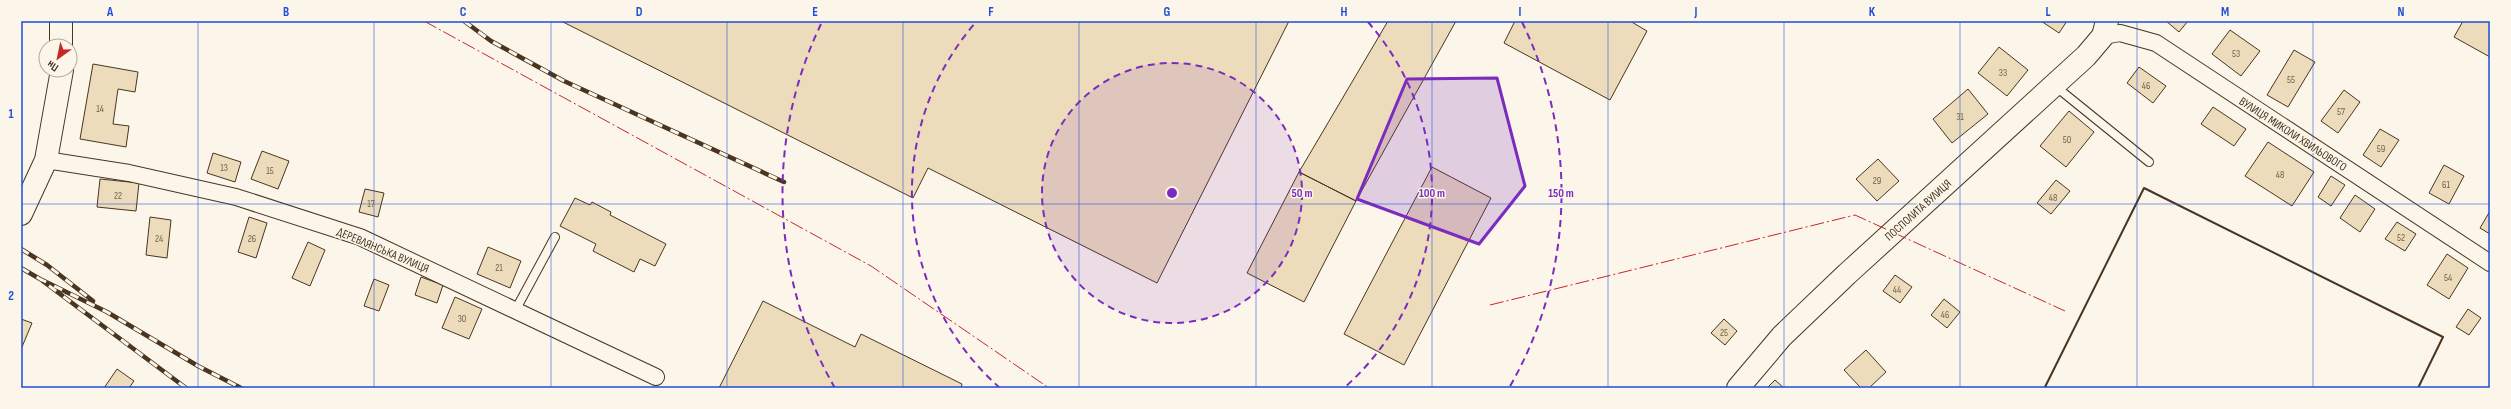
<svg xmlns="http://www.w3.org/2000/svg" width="2511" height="409" viewBox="0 0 2511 409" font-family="'Sofia Sans Condensed',sans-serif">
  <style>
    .building { fill: #ecdcbc; stroke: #4a3520 }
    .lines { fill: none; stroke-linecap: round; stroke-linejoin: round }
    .lane-casing { stroke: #4a3520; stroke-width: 10 }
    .street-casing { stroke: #4a3520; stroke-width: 18 }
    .secondary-casing { stroke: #4a3520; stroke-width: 24 }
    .highway-casing { stroke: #4a3520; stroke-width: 24 }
    .lane { stroke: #fbf6e9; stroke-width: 8 }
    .street { stroke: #fbf6e9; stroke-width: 16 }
    .secondary { stroke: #fbf6e9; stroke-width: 22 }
    .highway { stroke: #fbf6e9; stroke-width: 22 }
    .rail-casing { stroke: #4a3520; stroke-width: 4.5 }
    .rail { stroke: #fbf6e9; stroke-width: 3; stroke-dasharray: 9; stroke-linecap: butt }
    .wall { stroke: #4a3520; stroke-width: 2 }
    .power { stroke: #c62828; stroke-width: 1; stroke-dasharray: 14 3 2 3; stroke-linecap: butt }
    .marked { fill: #7b2cbf; fill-opacity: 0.2; stroke: #7b2cbf; stroke-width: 3; stroke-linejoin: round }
    .grid { fill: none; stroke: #1d4ed8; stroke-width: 1; stroke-opacity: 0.55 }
    .ring { fill: none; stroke: #7b2cbf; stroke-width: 2; stroke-dasharray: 7 5 }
    .labels { text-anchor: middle; stroke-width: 3; stroke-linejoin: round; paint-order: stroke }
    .number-label { font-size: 10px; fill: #725f47 }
    .street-label { font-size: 12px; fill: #4a3520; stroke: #fbf6e9 }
    .centre { fill: #7b2cbf; stroke: #fbf6e9; stroke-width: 2 }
    .ring-label { font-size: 12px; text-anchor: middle; font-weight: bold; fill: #7b2cbf; stroke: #fbf6e9; stroke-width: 3; stroke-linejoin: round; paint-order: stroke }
    .neatline { fill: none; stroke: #1d4ed8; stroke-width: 1.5 }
    .grid-label { font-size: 13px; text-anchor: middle; font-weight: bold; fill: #1d4ed8 }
  </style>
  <rect width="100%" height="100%" fill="#fbf6e9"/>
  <path class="building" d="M561,21h728l-132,262 -229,-115 -15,30z
    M1388,21h68l-100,180 -57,-29z
    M1515,21h115l17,10 -37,69 -106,-57z
    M2041,21h26l-8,12z
    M2166,21h22l-9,11z
    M2463,21h27v36l-36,-20z
    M2230,30l30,21 -19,25 -29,-22z
    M1999,47l29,23 -21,26 -29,-23z
    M2294,50l21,12 -27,45 -21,-12z
    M93,64l45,8 -3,20 -17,-3 -5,35 16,2 -3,21 -46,-8z
    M2139,67l27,19 -13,17 -26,-20z
    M1968,89l20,25 -36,29 -19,-24z
    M2344,90l16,12 -22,31 -17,-12z
    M2213,107l33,22 -12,17 -33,-22z
    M2069,111l25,21 -28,35 -26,-21z
    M2380,129l19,11 -18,27 -18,-12z
    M2268,142l46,30 -22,34 -47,-30z
    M262,151l27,10 -11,28 -27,-10z
    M213,153l28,9 -6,20 -28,-9z
    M1878,159l21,22 -22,20 -21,-22z
    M2444,165l20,11 -15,28 -20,-11z
    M1432,167l59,31 -87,167 -60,-31z
    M1299,172l57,29 -52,101 -57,-29z
    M2331,176l14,9 -14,21 -13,-9z
    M100,179l39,4 -3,28 -39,-4z
    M2056,180l14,11 -19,23 -14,-11z
    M365,189l19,4 -6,24 -19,-5z
    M2355,195l20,14 -15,23 -20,-14z
    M575,198l15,7 2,-3 19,10 -1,3 56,29 -11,22 -15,-7 -6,13 -41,-21 3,-7 -36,-18z
    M2490,211v23l-10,-6z
    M150,217l21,3 -4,38 -21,-3z
    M249,217l18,6 -11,35 -18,-6z
    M2397,222l19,12 -11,17 -20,-12z
    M308,242l17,8 -15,36 -18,-8z
    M488,247l33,14 -11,27 -33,-14z
    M2447,254l21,14 -19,31 -22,-14z
    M1895,275l17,12 -12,16 -17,-12z
    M421,277l22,8 -6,18 -22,-8z
    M374,279l15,6 -10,26 -15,-5z
    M455,297l27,12 -13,30 -27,-11z
    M1944,299l16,13 -13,16 -16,-13z
    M763,301l92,46 6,-13 101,50 -1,4h-242z
    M2468,309l13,9 -12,17 -13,-8z
    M21,319l11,4 -10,24h-1z
    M1724,319l13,12 -12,14 -14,-12z
    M1866,350l20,22 -17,16h-8l-17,-18z
    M117,369l17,12 -5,7h-25z
    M1775,380l9,8h-17z"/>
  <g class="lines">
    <g class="lane-casing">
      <path id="lane" d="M2055,86l94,76
        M516,309l39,-72"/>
    </g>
    <g class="street-casing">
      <path id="street" d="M2103,36l17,-3 36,10 334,220
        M46,160l83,13 107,24 124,40 296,140"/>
    </g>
    <g class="secondary-casing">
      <path id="secondary" d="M61,21v25
        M21,214l25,-54 16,-90"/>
    </g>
    <g class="highway-casing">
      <path id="highway" d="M1738,388l44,-52 65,-62 239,-218 17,-20 4,-15"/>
    </g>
    <use href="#lane" class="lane"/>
    <use href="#street" class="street"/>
    <use href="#secondary" class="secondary"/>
    <use href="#highway" class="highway"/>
    <g class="rail-casing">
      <path id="rail" d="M464,21l27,20 73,40 220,101
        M21,249l26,16 46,36
        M21,268l19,11
        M186,388l-146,-109 67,33 91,54 43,22"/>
    </g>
    <use href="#rail" class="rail"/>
    <path class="wall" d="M2048,388l-3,-1 99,-199 299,149 -25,51"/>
    <path class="power" d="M424,21l447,245 178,122
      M1490,305l365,-90 210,96"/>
  </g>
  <path class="marked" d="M1497,78l28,108 -46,58 -122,-45 50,-120z"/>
  <path class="grid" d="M198,21v367M374,21v367M551,21v367M727,21v367M903,21v367M1079,21v367M1256,21v367M1432,21v367M1608,21v367M1784,21v367M1960,21v367M2137,21v367M2313,21v367M21,204h2469"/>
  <circle cx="1172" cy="193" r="130" fill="#7b2cbf" fill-opacity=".12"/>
  <g class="ring">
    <circle cx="1172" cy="193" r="130"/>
    <path d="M1000 388A260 260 0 0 1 976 22M1368 22A260 260 0 0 1 1344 388"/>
    <path d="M835 388A389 389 0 0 1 822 22M1522 22A389 389 0 0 1 1509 388"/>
  </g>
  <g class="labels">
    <g class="number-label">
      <text x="2236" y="57">53</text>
      <text x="2003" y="76">33</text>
      <text x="2291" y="83">55</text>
      <text x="2146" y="89">46</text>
      <text x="100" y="112">14</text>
      <text x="2341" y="115">57</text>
      <text x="1960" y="120">31</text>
      <text x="2067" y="143">50</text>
      <text x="2381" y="152">59</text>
      <text x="224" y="171">13</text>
      <text x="270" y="174">15</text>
      <text x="2280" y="178">48</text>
      <text x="1877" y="184">29</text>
      <text x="2446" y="188">61</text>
      <text x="118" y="199">22</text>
      <text x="2053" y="201">48</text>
      <text x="371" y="207">17</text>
      <text x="2401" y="241">52</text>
      <text x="159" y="242">24</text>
      <text x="252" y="242">26</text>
      <text x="499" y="271">21</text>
      <text x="2448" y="281">54</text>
      <text x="1897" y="293">44</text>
      <text x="1945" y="318">46</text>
      <text x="462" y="322">30</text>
      <text x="1724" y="336">25</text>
    </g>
    <g class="street-label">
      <text transform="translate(2293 134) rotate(33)" y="4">ВУЛИЦЯ МИКОЛИ ХВИЛЬОВОГО</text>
      <text transform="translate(1918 210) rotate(-42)" y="4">ПОСПОЛИТА ВУЛИЦЯ</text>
      <text transform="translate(383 250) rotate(23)" y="4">ДЕРЕВЛЯНСЬКА ВУЛИЦЯ</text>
    </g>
  </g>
  <circle cx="1172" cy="193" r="6" class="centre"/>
  <g class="ring-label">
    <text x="1302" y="197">50 m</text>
    <text x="1432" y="197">100 m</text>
    <text x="1561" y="197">150 m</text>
  </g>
  <rect width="2511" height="409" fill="none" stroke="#fbf6e9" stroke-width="44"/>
  <g transform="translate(58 58) rotate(213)"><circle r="19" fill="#fbf6e9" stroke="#b4a999"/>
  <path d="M0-3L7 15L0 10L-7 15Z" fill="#c62828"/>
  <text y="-6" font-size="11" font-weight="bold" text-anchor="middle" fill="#4a3520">Пн</text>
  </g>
  <rect x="22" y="22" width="2467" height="365" class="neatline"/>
  <g class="grid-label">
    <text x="110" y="16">A</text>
    <text x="286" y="16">B</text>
    <text x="463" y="16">C</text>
    <text x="639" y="16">D</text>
    <text x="815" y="16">E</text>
    <text x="991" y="16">F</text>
    <text x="1167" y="16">G</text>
    <text x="1344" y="16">H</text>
    <text x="1520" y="16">I</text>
    <text x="1696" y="16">J</text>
    <text x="1872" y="16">K</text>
    <text x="2048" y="16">L</text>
    <text x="2225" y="16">M</text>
    <text x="2401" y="16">N</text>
    <text x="11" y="118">1</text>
    <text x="11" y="300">2</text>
  </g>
</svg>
